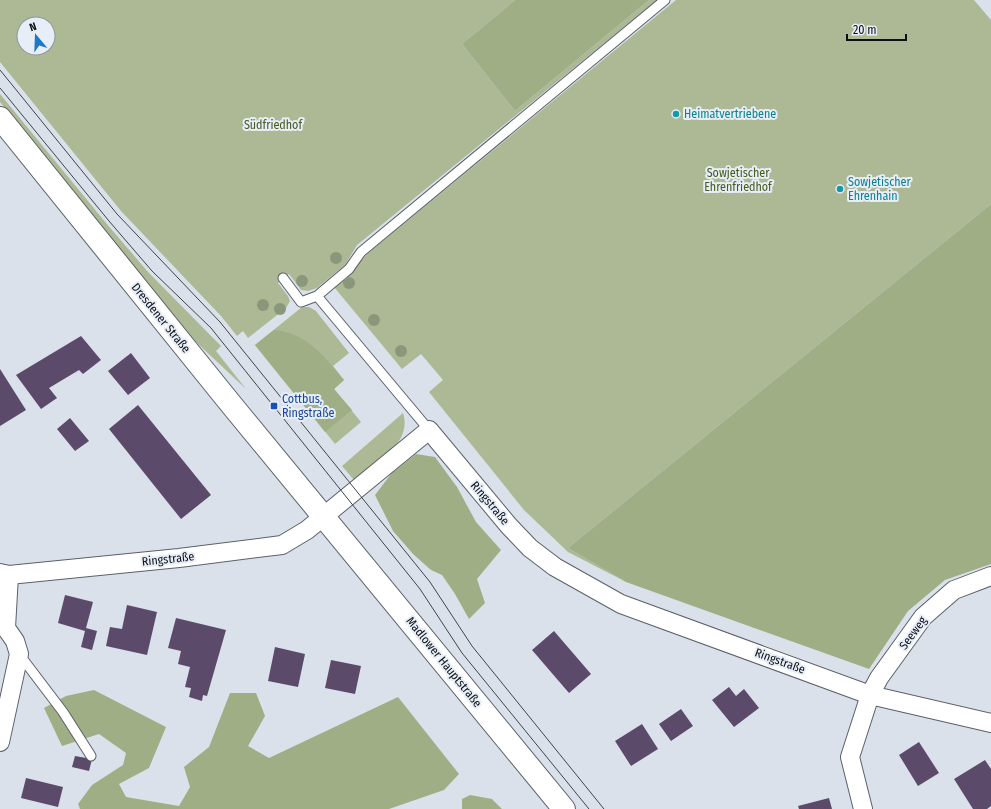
<svg xmlns="http://www.w3.org/2000/svg" width="991" height="809" viewBox="0 0 991 809" font-family="'Fira Sans Condensed',sans-serif">
  <style>
    .green { fill: #adb995; fill-rule: evenodd }
    .forest { fill: #a0ae86 }
    .building { fill: #5c4a6b }
    .lines { fill: none; stroke-linecap: round; stroke-linejoin: round }
    .lane-casing { stroke: #5b6169; stroke-width: 11 }
    .street-casing { stroke: #5b6169; stroke-width: 20 }
    .primary-casing { stroke: #5b6169; stroke-width: 24 }
    .lane { stroke: #fff; stroke-width: 9 }
    .street { stroke: #fff; stroke-width: 18 }
    .primary { stroke: #fff; stroke-width: 22 }
    .tram { stroke: #41454a; stroke-width: 1 }
    .tree { fill: #8b977b }
    .culture-dot { fill: #0f9aa8; stroke: #e7eef8; stroke-width: 1.5 }
    .transit-dot { fill: #1a4fb4; stroke: #e7eef8; stroke-width: 1.5 }
    .labels { text-anchor: middle; stroke-width: 4; stroke-linejoin: round; paint-order: stroke }
    .culture-label { font-size: 12px; fill: #0d838f; stroke: #e7eef8; text-anchor: start }
    .park-label { font-size: 12px; fill: #4a5b1f; stroke: #e7eef8 }
    .street-label { font-size: 12px; fill: #0d1013; stroke: #e7eef8 }
    .transit-label { font-size: 12px; fill: #164399; stroke: #e7eef8; text-anchor: start }
  </style>
  <rect width="100%" height="100%" fill="#dae1eb"/>
  <path class="green" d="M0,0h515l-53,44 53,67 134,-111h8l-300,245 -12,20 -28,23 -9,3 -7,-1 -12,-16 -11,9 10,13 2,5 -4,7 -38,30 -5,-7 -6,5 -16,-20 -100,-105 -121,-149zM24,24h24v24h-24z
    M676,0h298l17,20v184l-423,344 58,34 -58,-30 -44,-42 -95,-118 14,-12 -22,-26 -19,15 -68,-82 18,-15 15,-18z
    M0,94l106,129 43,50 72,73 -5,5 30,38 -50,-47 -196,-240z
    M302,307h7l7,4 33,42 -16,13 11,14 -10,9 27,33 -26,22 -80,-99z
    M403,413c10,31 -28,50 -49,67l-12,-14z"/>
  <path class="forest" d="M515,0h134l-134,111 -53,-67z
    M991,204v360l-46,16 -37,31 -39,58 -243,-87 -58,-34z
    M274,330c32,2 51,27 70,50l-10,9 18,21 -27,22 -70,-87z
    M416,454l19,3 22,30 19,35 25,28 -24,29 8,24 -16,16 -14,-25 -13,-19 -11,-5 -18,-16 -20,-23 -18,-36 16,-21z
    M94,690l72,37 -17,41 -30,16 7,13 53,9 11,-19 -6,-20 25,-20 21,-54h26l9,23 -17,30 21,12 129,-61 61,77 -15,16 -55,19h-309l-2,-5 14,-19 31,-20 3,-12 -27,-19 -37,12 -18,-38 22,-12z
    M470,795l22,4 10,10h-40v-10z"/>
  <path class="building" d="M81,336l20,24 -18,14 -4,-4 -30,18 8,10 -16,11 -25,-34z
    M131,353l19,25 -22,17 -20,-24z
    M0,369l26,41 -26,16z
    M138,405l73,90 -30,24 -72,-90z
    M70,418l19,23 -14,10 -18,-22z
    M65,595l28,7 -7,26 11,3 -5,19 -11,-3 4,-16 -27,-8z
    M127,605l30,7 -10,43 -41,-9 4,-19 12,2z
    M176,618l50,12 -19,66 -4,-1 -1,6 -13,-4 2,-9 -6,-1 5,-20 -12,-3 3,-13 -13,-3z
    M554,631l37,43 -22,19 -37,-43z
    M275,647l30,7 -7,33 -30,-6z
    M331,660l30,6 -6,28 -30,-6z
    M729,687l7,9 8,-7 15,19 -25,19 -22,-27z
    M681,709l12,17 -22,15 -12,-17z
    M642,724l16,25 -27,17 -16,-25z
    M919,742l20,31 -21,13 -19,-31z
    M75,756l17,3 -3,12 -17,-4z
    M985,760l6,9v37l-4,3h-14l-19,-30z
    M26,778l37,9 -5,20 -37,-9z
    M829,798l3,11h-33l-1,-3z"/>
  <g class="lines">
    <g class="lane-casing">
      <path id="lane" d="M283,278l18,24 16,-6 112,134
        M317,296l32,-27 12,-17 304,-252
        M19,654l44,58 28,44"/>
    </g>
    <g class="street-casing">
      <path id="street" d="M0,573l9,2 170,-17 103,-13 25,-15 122,-100 80,96 21,22 25,19 66,37 249,91 121,28
        M0,742l19,-88 -4,-13 -9,-13 3,-53
        M863,809l-13,-52 20,-62 9,-17 44,-61 31,-27 37,-14"/>
    </g>
    <g class="primary-casing">
      <path id="primary" d="M0,118l230,285 334,406"/>
    </g>
    <use href="#lane" class="lane"/>
    <use href="#street" class="street"/>
    <use href="#primary" class="primary"/>
    <path class="tram" d="M0,70l117,144 103,108 210,260 42,64 132,163
      M0,88l109,133 43,50 59,57 209,261 42,64 127,156"/>
  </g>
  <g class="tree">
    <circle cx="336" cy="258" r="6"/>
    <circle cx="302" cy="281" r="6"/>
    <circle cx="349" cy="283" r="6"/>
    <circle cx="263" cy="305" r="6"/>
    <circle cx="280" cy="309" r="6"/>
    <circle cx="374" cy="320" r="6"/>
    <circle cx="401" cy="351" r="6"/>
  </g>
  <g class="culture-dot">
    <circle cx="676" cy="114" r="4"/>
    <circle cx="840" cy="189" r="4"/>
  </g>
  <rect class="transit-dot" x="270" y="402" width="8" height="8" rx="2"/>
  <g class="labels">
    <g class="culture-label">
      <text x="684" y="118">Heimatvertriebene</text>
      <text x="848" y="186">Sowjetischer<tspan x="848" dy="14">Ehrenhain</tspan></text>
    </g>
    <g class="park-label">
      <text x="273" y="129">Südfriedhof</text>
      <text x="738" y="177">Sowjetischer<tspan x="738" dy="14">Ehrenfriedhof</tspan></text>
    </g>
    <g class="street-label">
      <text transform="translate(161 318) rotate(51)" y="4">Dresdener Straße</text>
      <text transform="translate(490 503) rotate(50)" y="4">Ringstraße</text>
      <text transform="translate(168 559) rotate(-6)" y="4">Ringstraße</text>
      <text transform="translate(913 633) rotate(-54)" y="4">Seeweg</text>
      <text transform="translate(780 661) rotate(20)" y="4">Ringstraße</text>
      <text transform="translate(444 662) rotate(51)" y="4">Madlower Hauptstraße</text>
    </g>
    <g class="transit-label">
      <text x="282" y="403">Cottbus,<tspan x="282" dy="14">Ringstraße</tspan></text>
    </g>
  </g>
  <g transform="translate(36 36) rotate(341)"><circle r="19" fill="#e7eef8" stroke="#90959c"/>
  <path d="M0-3L7 15L0 10L-7 15Z" fill="#1c79c5"/>
  <text y="-6" font-size="11" font-weight="bold" text-anchor="middle" fill="#0d1013">N</text>
  </g>
  <path d="M847 34v6h59v-6" fill="none" stroke="#0d1013" stroke-width="2"/>
  <text x="853" y="34" font-size="12" fill="#0d1013" stroke="#e7eef8" stroke-width="3" paint-order="stroke">20 m</text>
</svg>
